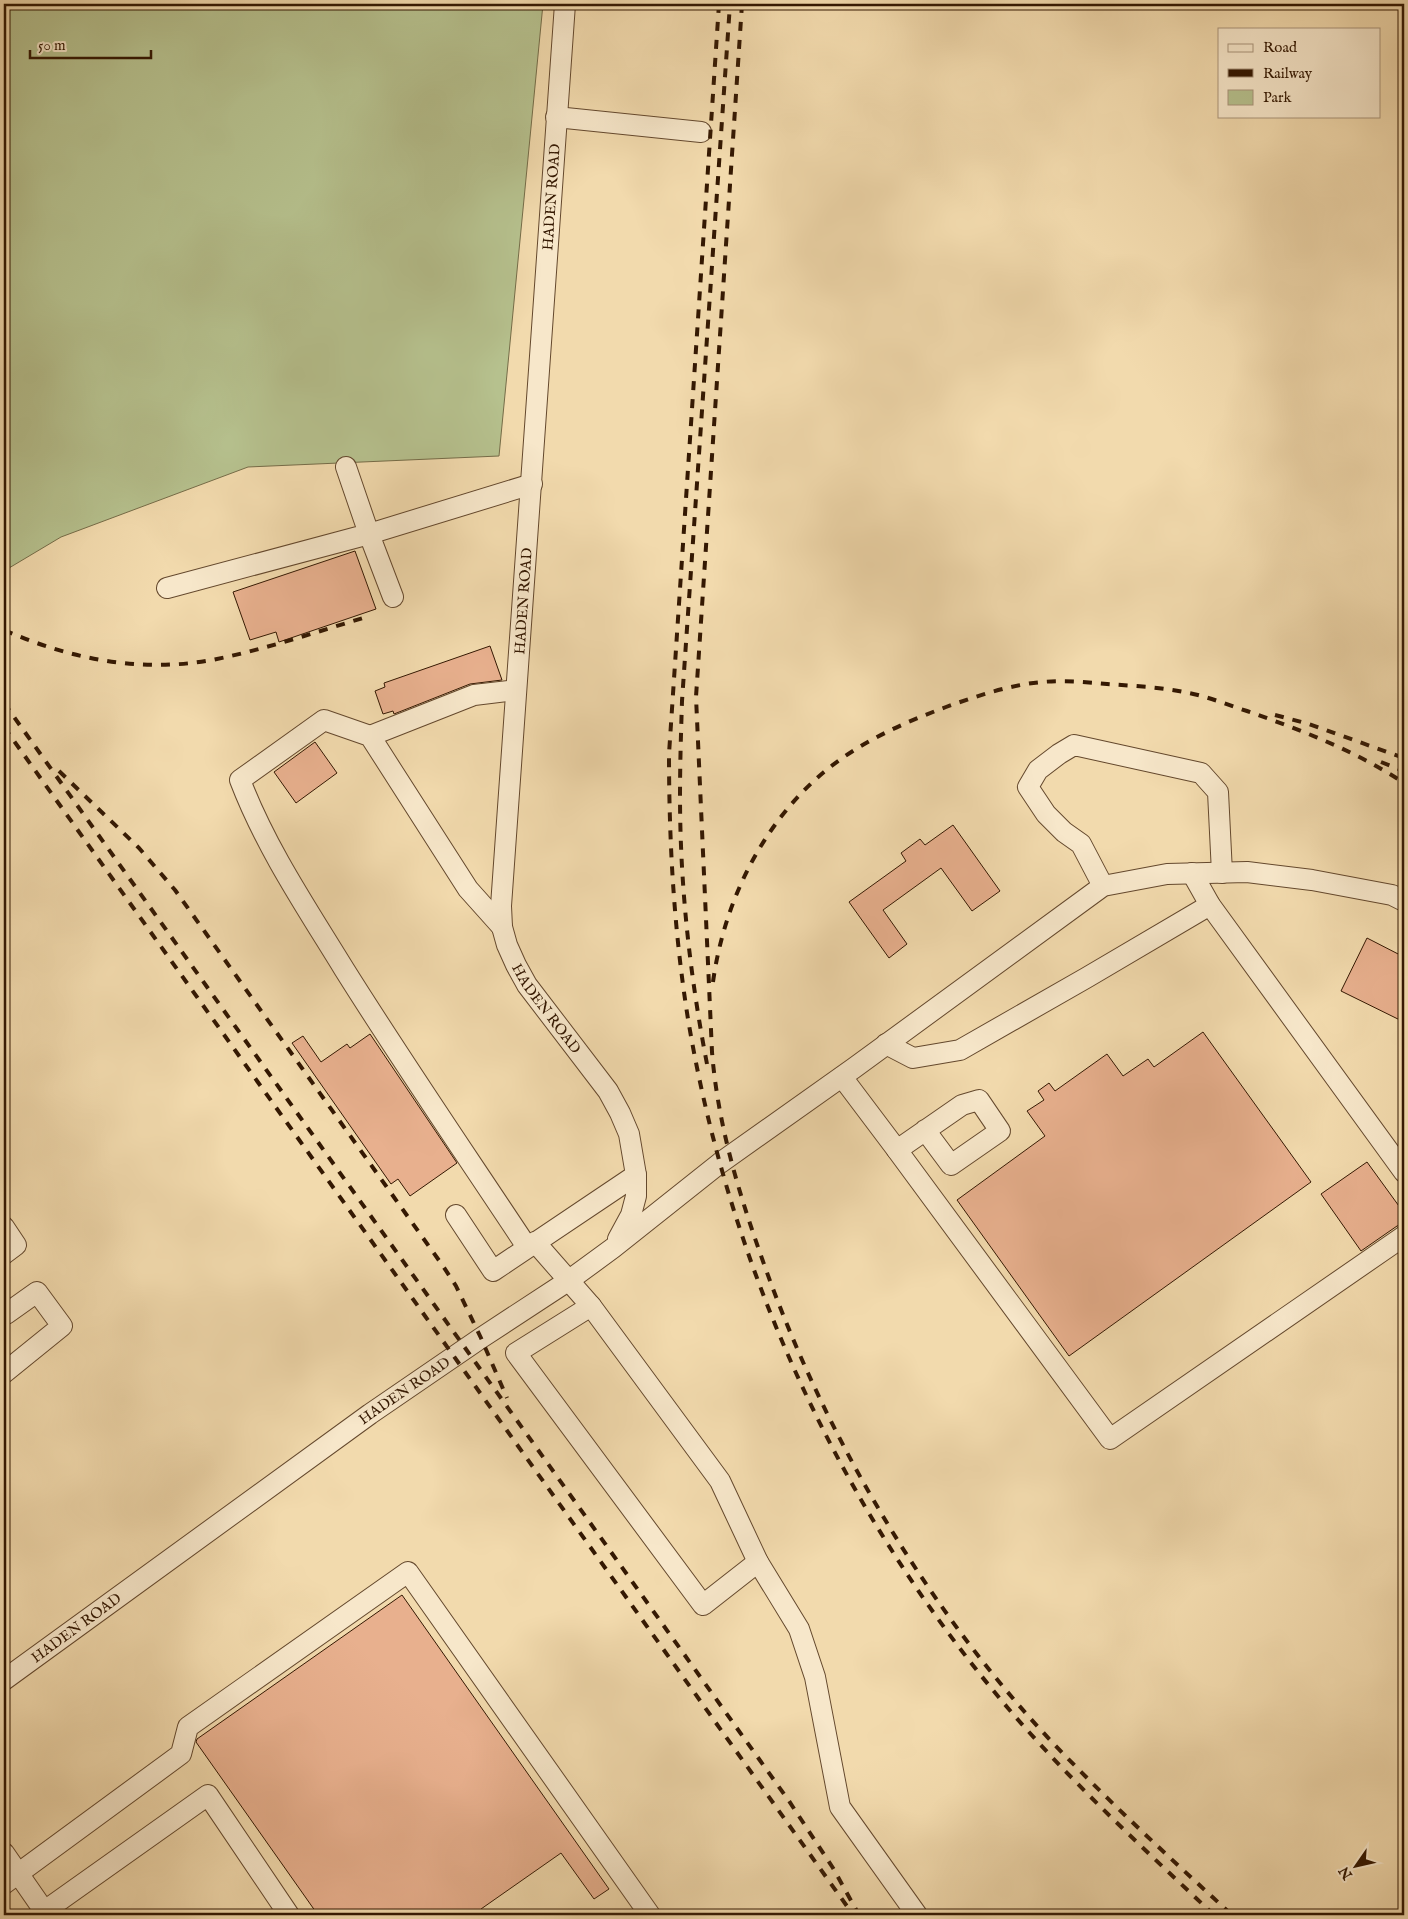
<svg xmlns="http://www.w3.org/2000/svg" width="1408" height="1919" viewBox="0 0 1408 1919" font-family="'IM FELL English',serif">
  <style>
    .green { fill: #b6c18e; stroke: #756c48 }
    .building { fill: #e8b08e; stroke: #341802 }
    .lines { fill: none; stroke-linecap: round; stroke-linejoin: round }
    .minor-casing { stroke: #64482d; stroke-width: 22 }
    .minor { stroke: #f7e7ca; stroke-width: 20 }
    .rail { stroke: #341802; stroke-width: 4; stroke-dasharray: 9 9; stroke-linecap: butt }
    .labels { text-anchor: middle; stroke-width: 5; stroke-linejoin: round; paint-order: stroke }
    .street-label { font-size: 15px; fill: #341802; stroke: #f7e7ca }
  </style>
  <rect width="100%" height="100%" fill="#f2daad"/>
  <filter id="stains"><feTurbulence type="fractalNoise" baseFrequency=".004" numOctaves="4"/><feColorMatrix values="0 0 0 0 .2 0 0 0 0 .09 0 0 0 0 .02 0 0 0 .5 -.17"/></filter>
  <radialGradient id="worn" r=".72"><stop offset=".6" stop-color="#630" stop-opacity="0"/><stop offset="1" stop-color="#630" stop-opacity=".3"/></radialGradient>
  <path class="green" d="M4,4h539l-44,452 -251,11 -187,70 -57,34z"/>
  <path class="building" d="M355,551l21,58 -97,33 -3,-10 -26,8 -17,-48z
    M490,646l12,34 -32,4 -76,30 -1,-3 -10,3 -8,-23 10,-4 -1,-4z
    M315,742l22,31 -41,30 -22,-31z
    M953,825l47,66 -28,20 -31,-43 -58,42 24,34 -18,14 -40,-56 57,-41 -5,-8 19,-14 5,6z
    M1367,938l37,19v65l-63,-31z
    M1203,1032l108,150 -242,174 -112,-156 88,-64 -18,-25 17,-11 -6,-9 11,-8 6,8 52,-37 16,22 25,-17 6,8z
    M370,1034l87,129 -47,33 -12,-17 -7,5 -99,-141 11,-7 18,26 26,-18 3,4z
    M1367,1162l37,51v11l-7,2 -36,25 -40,-57z
    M402,1595l207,294 -15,10 -33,-46 -80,56 5,6h-168l-122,-173 1,-3z"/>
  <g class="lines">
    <g class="minor-casing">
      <g id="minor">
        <path id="s1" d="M565,4l-64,902 1,21 5,18 9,20 11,20 81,106 12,22 9,21 7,41v21l-5,19 -13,24"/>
        <path d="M556,117l145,15"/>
        <path d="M167,588l202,-54 -23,-67"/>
        <path d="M393,597l-24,-63 163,-50"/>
        <path d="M370,736l104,-41 42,-5"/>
        <path d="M1192,873l18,32 194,267"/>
        <path d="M1103,886l-22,-42 -17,-12 -18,-18 -18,-27 10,-17 21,-16 15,-9 127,28 17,19 4,81"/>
        <path d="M502,927l-34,-38 -98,-153 -46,-16 -84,60c26,68 66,127 104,189 59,94 122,186 183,278"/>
        <path d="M886,1044l27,14 47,-8 126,-72 124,-73"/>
        <path d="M842,1077l55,73 65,-45 17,-5 21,31 -49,34 -26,-35"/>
        <path d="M897,1150l213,289 294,-203"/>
        <path d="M456,1215l37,56 143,-96"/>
        <path d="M4,1227l12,18 -12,9"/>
        <path d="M535,1242l56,64 129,175 38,81 41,67 16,48 25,130 77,108"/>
        <path d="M591,1306l-75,47 187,252 55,-43"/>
        <path d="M4,1373l58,-47 -25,-34 -31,22"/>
        <path id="s2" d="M4,1680l366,-266 111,-76 87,-57 45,-33 107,-85 134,-95 249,-182 64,-12 80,-2 65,8 80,15 12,6"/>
        <path d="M4,1853l43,62"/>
        <path d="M4,1884l177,-130 7,-27 220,-155 242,343"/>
        <path d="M39,1915l169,-120 81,120"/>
      </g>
    </g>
    <use href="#minor" class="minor"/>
    <path class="rail" d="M719,4l-50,750c0,89 5,177 19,265 42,252 154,494 319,688 64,75 136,141 207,208
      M742,4l-46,693 16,355c6,75 28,145 53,215 61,171 163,344 288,476 57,60 118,116 179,172
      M4,630c66,29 136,43 208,30 51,-10 101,-27 151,-42
      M4,703l785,1098 44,67 26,47
      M1275,715l34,9 95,34
      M4,727l845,1182
      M1381,762l23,9
      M59,771l80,77 36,42 268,376 13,20 25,52 26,60
      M713,982c11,-80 49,-158 111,-210 36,-30 79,-49 122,-65 31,-11 63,-22 96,-25 22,-2 44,0 65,2 27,2 55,3 82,9 20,4 39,12 58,18 54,19 109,40 157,72
      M707,1064c-17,-88 -27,-178 -27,-268 0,-32 1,-63 2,-95l48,-697"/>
  </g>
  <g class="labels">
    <g class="street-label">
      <text transform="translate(551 197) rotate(-86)" y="5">HADEN ROAD</text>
      <text transform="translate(523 601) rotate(-86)" y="5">HADEN ROAD</text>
      <text dy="5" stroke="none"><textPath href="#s1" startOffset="1019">HADEN ROAD</textPath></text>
      <text dy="5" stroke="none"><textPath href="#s2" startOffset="494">HADEN ROAD</textPath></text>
      <text dy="5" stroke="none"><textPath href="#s2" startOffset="89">HADEN ROAD</textPath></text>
    </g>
  </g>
  <rect width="1408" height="1919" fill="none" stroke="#f2daad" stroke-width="20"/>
  <rect x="5" y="5" width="1398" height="1909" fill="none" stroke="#341802" stroke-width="2.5"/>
  <rect x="10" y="10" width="1388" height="1899" fill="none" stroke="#341802"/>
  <rect x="1218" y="28" width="162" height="90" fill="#f7e7ca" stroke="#a9947a"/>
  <rect x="1228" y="44" width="25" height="8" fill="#f7e7ca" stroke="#a9947a"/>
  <text x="1263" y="52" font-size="15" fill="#341802">Road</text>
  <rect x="1228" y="69" width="25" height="8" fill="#341802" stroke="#a9947a"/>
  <text x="1263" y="78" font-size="15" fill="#341802">Railway</text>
  <rect x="1228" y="90" width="25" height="15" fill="#b6c18e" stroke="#a9947a"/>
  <text x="1263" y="102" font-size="15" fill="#341802">Park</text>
  <g transform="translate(1356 1866) rotate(236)" stroke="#f7e7ca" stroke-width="4" paint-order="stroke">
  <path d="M0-4L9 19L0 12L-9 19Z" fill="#341802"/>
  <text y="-8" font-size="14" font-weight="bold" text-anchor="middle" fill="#341802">N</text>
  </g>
  <path d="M30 50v8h121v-8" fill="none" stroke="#341802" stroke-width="2.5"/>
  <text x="38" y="50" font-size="15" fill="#341802" stroke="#f7e7ca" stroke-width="4" paint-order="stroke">50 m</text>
  <rect width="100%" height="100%" filter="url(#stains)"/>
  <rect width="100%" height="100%" fill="url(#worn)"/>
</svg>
